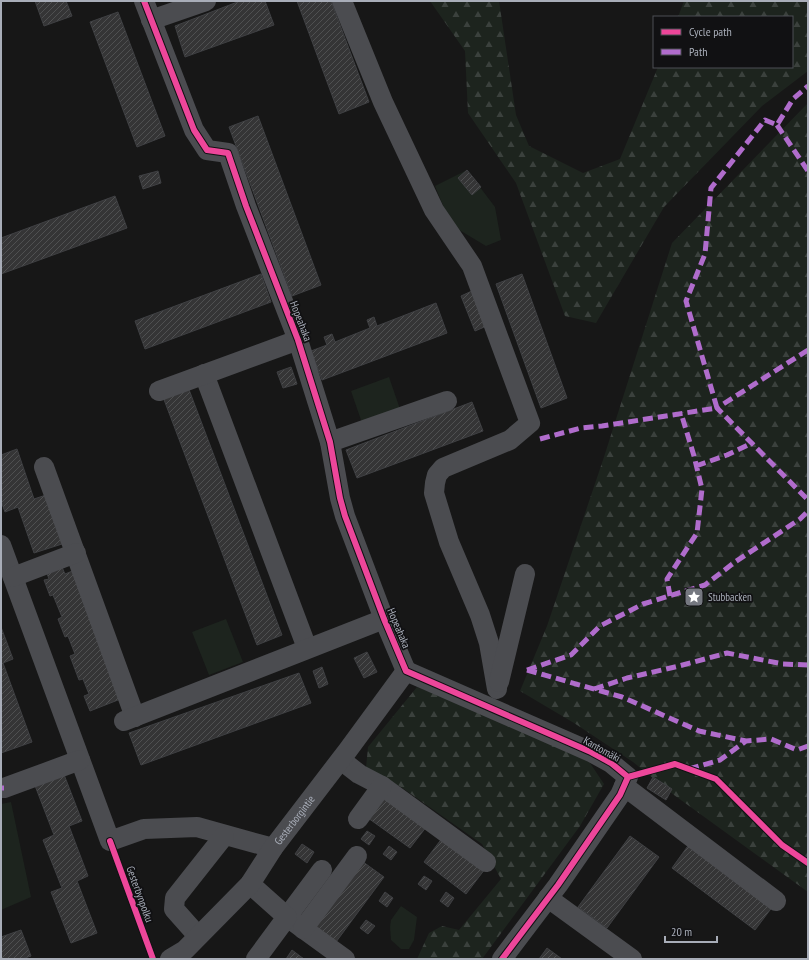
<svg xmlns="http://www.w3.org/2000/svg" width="809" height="960" viewBox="0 0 809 960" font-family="'PT Sans Narrow',sans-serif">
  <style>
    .green { fill: #1d241e }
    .forest { fill: url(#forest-firs) }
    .building { fill: url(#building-hatch); stroke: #3f4043 }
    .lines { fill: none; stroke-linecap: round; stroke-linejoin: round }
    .minor { stroke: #4b4c50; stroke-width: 20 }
    .quiet { stroke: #b06ccc; stroke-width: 5; stroke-dasharray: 10 5; stroke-linecap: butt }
    .cycleway-casing { stroke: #111113; stroke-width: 8 }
    .cycleway { stroke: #ed469a; stroke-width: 6 }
    .labels { text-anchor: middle; stroke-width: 3.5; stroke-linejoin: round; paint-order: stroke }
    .street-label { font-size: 11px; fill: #a8adb8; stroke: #111113 }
    .poi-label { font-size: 11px; fill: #a8adb8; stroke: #111113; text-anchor: start }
  </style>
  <defs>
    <pattern id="forest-firs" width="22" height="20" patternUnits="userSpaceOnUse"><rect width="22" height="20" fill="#1d241e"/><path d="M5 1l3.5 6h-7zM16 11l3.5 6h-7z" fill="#3b413d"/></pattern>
    <pattern id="building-hatch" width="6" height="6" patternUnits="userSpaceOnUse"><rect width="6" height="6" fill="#353536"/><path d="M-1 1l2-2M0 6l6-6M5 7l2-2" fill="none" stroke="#4f5051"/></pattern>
  </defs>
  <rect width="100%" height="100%" fill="#171717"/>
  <path class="green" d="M467,170l28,37 6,33 -15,6 -35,-21 -16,-39z
    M389,377l11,32 -38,14 -11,-32z
    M226,619l17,43 -34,13 -17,-43z
    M11,802l20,95 -30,13v-106z
    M401,906l16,11 -3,23 -5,9h-8l-10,-9 -1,-13 1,-7z"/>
  <path class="forest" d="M430,1h69l17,114 13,31 54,27 37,-14 38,-92h134v-50h-114l6,-16h124v70l-46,35 -98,101 -68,116 -31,-7 -49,-133 -48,-70 -3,-62z
    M808,103v789l-134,-97 -41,-33 -59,-39 -54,-32 27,-65 57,-169 68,-214z
    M417,687l122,49 49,24 16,24 -24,42 -98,133h-65l12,-26 13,-7 17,4 42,-51 -19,-35 -81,-57 -35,-19 2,-21z"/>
  <path class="building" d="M35,1h31l6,15 -28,10z
    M240,1h25l9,24 -89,32 -10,-31z
    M297,1h34l38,101 -30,12z
    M118,12l47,124 -28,11 -47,-125z
    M258,116l63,169 -29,11 -63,-169z
    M467,170l14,17 -9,8 -14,-17z
    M158,171l3,12 -18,6 -4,-13z
    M115,196l12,32 -126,46v-36z
    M261,274l10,28 -126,47 -10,-28z
    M522,274l45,124 -26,10 -45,-124z
    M474,290l15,35 -14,6 -14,-35z
    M436,303l11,30 -125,47 -11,-29 16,-6 -3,-8 8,-3 3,8 35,-14 -3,-8 7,-3 3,9z
    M291,367l6,17 -14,4 -6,-16z
    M188,387l94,248 -25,10 -94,-248z
    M472,402l11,29 -126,47 -11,-28z
    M17,449l17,50 12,-4 16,49 -28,9 -16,-46 -13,5 -4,-11v-46z
    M61,565l4,9 10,-4 48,128 -33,13 -6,-15 5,-2 -6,-15 -4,1 -9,-24 5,-2 -7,-18 -3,1 -7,-18 4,-2 -9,-22 -3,1 -6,-16 5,-1 -3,-8z
    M1,627l12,32 -10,4 29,79 -31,11z
    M367,652l10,20 -13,6 -10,-20z
    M322,667l6,17 -9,4 -6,-17z
    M299,673l12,30 -170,62 -12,-32z
    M63,772l19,49 -13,5 19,50 -11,5 20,52 -26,10 -20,-51 11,-4 -19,-48 11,-5 -20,-52z
    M653,777l19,12 -6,11 -19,-12z
    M385,795l42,31 -17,22 -42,-30z
    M367,831l8,5 -6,9 -8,-6z
    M630,836l29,21 -52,71 -29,-21z
    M443,837l42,32 -19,25 -42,-32z
    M690,843l83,63 -18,24 -83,-62z
    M302,844l12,8 -7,11 -12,-9z
    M389,846l8,6 -6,8 -8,-6z
    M359,859l25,18 -48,65 -25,-18z
    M424,876l8,5 -6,9 -8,-6z
    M385,892l8,6 -6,9 -8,-6z
    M446,892l8,6 -6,9 -8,-6z
    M366,920l9,6 -7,8 -8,-6z
    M21,930l10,26 -9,3h-21v-22z
    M547,948l15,11h-23z
    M292,950l12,9h-18z"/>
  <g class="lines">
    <g class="minor">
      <path d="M144,1l50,129 13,20 21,3 18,53 52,134 32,102 10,56 5,18 39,103 22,52"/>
      <path d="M342,1l41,101 51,108 38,56 58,157 -20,17 -67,28 -6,7 -2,8 -1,10 15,49 31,73 9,28 8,46"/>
      <path d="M151,20l55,-19"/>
      <path d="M204,374l103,274"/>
      <path d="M159,391l139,-51"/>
      <path d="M330,442l117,-41"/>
      <path d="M44,467l91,250"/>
      <path d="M1,545l109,296 34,-12 53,-2 76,21"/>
      <path d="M13,577l63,-24"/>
      <path d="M406,671l185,81 20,11 17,14 -8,18 -62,90 -56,74"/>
      <path d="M499,682l26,-108"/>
      <path d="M124,721l260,-102"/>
      <path d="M341,760l18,14 23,12 104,76"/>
      <path d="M624,786l152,115"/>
      <path d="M4,788l76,-28"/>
      <path d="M358,819l24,-33"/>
      <path d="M322,870l-35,47 58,42"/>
      <path d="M250,884l37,33 -31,42"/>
      <path d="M548,898l84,61"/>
      <path d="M303,929l54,-73"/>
      <path d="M198,936l-24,-27 1,-11 49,-62"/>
      <path id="s1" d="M170,959l15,-9 65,-66 23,-36 75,-98 58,-79"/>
    </g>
    <path class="quiet" d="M777,125l31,46
      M808,350l-91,58 91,92
      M540,439l41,-11 21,-2 115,-18 -31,-107 19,-47 6,-66 54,-68 12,5 16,-26 15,-13
      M696,466l31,-11 25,-12
      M670,596l-3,-17 30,-46 5,-44 -8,-33 -13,-43
      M527,670l44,-15 29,-29 43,-22 62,-19 30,-23 65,-43 8,-8
      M527,670l95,27 77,34 47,10
      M594,689l33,-11 52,-12 48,-13 56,11 25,1
      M689,769l31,-9 26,-19 25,-2 26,11 11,-4
      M1,788h3"/>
    <g class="cycleway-casing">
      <path id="cycleway" d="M144,1l50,129 13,20 21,3 18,53 52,134 32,102 10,56 5,18 39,103 22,52 185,81 20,11 17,14 -8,18 -62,90 -56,74
        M628,777l47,-13 41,15 66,66 26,18
        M110,841l43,118"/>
    </g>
    <use href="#cycleway" class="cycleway"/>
  </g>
  <defs>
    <g id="sight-square" transform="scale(1)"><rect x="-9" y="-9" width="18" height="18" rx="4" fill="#757880" stroke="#111113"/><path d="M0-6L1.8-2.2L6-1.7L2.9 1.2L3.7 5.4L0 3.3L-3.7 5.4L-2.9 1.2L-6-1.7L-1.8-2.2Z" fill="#fff"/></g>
  </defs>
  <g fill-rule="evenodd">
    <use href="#sight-square" x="694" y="597"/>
  </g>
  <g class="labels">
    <g class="street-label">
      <text transform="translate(301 321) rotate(69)" y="4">Hopeahaka</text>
      <text transform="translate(399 628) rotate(67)" y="4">Hopeahaka</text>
      <text transform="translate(602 749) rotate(29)" y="4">Kantomäki</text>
      <text dy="4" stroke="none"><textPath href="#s1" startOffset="188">Gesterborgintie</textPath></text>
      <text transform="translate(140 894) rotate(70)" y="4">Gesterbynpolku</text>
    </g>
    <g class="poi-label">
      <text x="708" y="601">Stubbacken</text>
    </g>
  </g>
  <rect width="809" height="960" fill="none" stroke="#a8adb8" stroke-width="4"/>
  <rect x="653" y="16" width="140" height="52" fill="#111113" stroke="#4d4f55"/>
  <rect x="661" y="29" width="20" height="6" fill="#ed469a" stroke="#4d4f55"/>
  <text x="689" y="36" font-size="12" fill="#a8adb8">Cycle path</text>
  <rect x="661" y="49" width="20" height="6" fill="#b06ccc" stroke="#4d4f55"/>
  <text x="689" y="56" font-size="12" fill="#a8adb8">Path</text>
  <path d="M665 936v6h52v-6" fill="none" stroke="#a8adb8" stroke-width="2"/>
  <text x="671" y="936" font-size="12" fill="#a8adb8" stroke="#111113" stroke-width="3" paint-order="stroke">20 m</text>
</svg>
